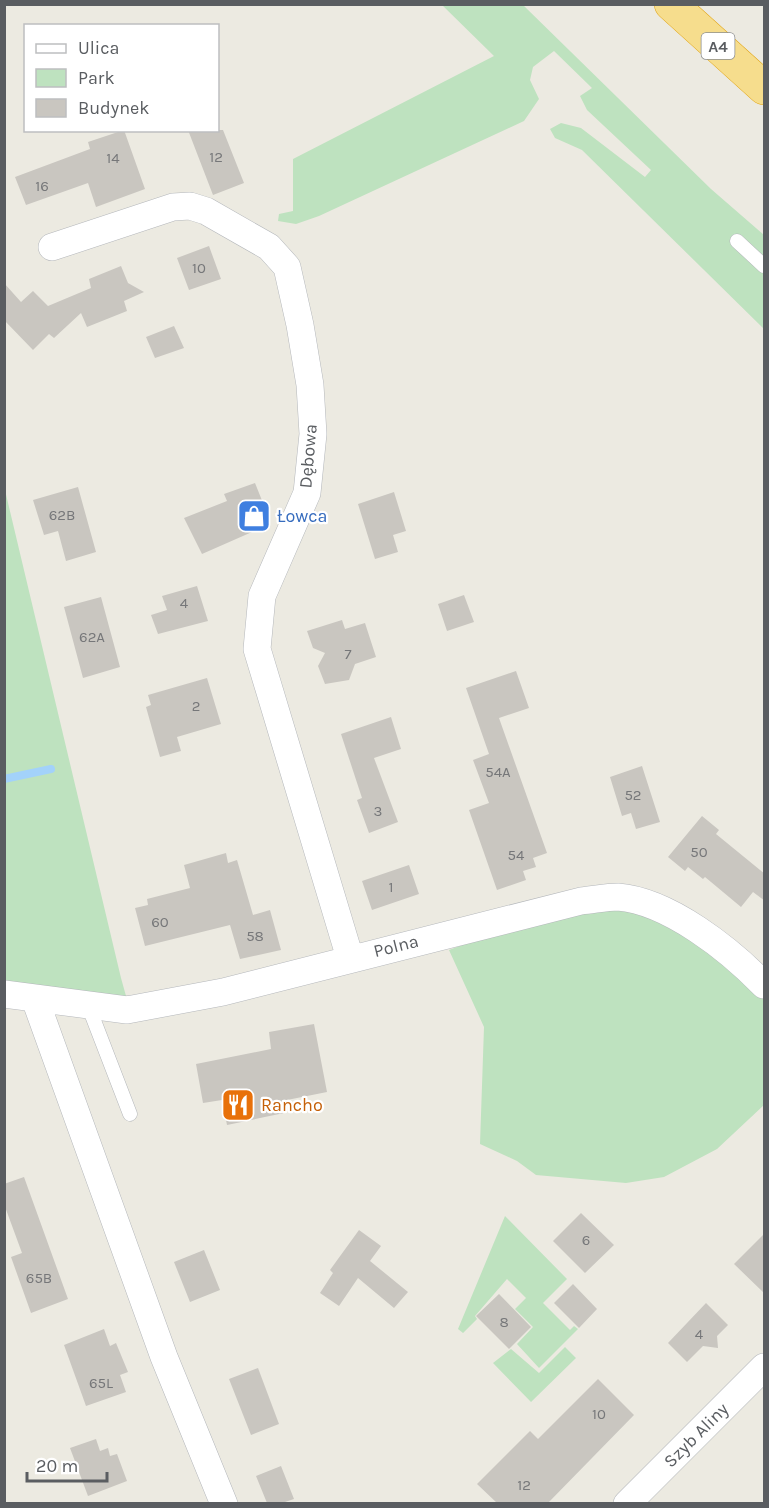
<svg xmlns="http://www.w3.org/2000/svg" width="769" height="1508" viewBox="0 0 769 1508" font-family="Karla,sans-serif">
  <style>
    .green { fill: #bee2bf }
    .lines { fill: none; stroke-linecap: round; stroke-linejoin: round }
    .stream { stroke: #a3d2fa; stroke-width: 8 }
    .building { fill: #c9c6c0 }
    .service-casing { stroke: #b4b7bb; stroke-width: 15 }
    .minor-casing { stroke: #b4b7bb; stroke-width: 28 }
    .motorway-casing { stroke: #e0a10d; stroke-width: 34 }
    .service { stroke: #fff; stroke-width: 14 }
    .minor { stroke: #fff; stroke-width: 27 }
    .motorway { stroke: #f6dd8d; stroke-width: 33 }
    .labels { text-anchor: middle; stroke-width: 4.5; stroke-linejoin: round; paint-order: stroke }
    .number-label { font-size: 15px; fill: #767779 }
    .shield { fill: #fff; stroke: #8c8e90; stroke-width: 1.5 }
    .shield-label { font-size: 16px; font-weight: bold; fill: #5a5d61 }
    .street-label { font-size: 18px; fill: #5a5d61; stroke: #fff }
    .shop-label { font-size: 18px; fill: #366cbe; stroke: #fff; text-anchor: start }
    .food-label { font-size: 18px; fill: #c56008; stroke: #fff; text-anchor: start }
  </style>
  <rect width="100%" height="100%" fill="#eceae1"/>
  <path class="green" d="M442,5h81l188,184 53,46v94l-182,-179 -27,-12 -5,-9 11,-6 20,5 64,49 6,-7 -64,-60 -7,-14 12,-8 -38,-37 -21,16 -3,13 9,19 -15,22 -205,95 -23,8 -18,-3 1,-7 14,-3v-52l201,-103z
    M4,486l117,492 5,18 -11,2 -110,-14z
    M617,907c59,14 103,51 147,90v108l-47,44 -53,28 -38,6 -90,-8 -19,-14 -37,-17 4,-117 -35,-77 53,-20z
    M505,1216l62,63 -24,24 27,27 4,-4 4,3 -39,39 -22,-24 16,-17 -18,-18 11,-11 -19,-19 -32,37 2,3 -14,14 -5,-4z
    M565,1347l11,11 -45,44 -38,-39 18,-14 28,24z"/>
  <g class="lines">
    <path class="stream" d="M4,779l47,-10"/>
  </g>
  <path class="building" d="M124,130l21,59 -49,18 -8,-24 -62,22 -11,-28 75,-28 -2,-7z
    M188,130h35l21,53 -31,12z
    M209,246l12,33 -32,11 -12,-32z
    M121,266l7,17 16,9 -20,9 3,10 -40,16 -6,-14 -27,25 -5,-4 -16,16 -29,-30v-37l17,19 12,-11 15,15 43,-18 -2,-9z
    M174,326l10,22 -29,10 -9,-21z
    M255,483l12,30 -6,15 -59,26 -18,-36 43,-17 -3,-7z
    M78,487l18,65 -30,9 -8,-30 -14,4 -11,-35z
    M394,492l12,39 -13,4 5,17 -23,7 -17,-55z
    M197,586l11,35 -50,13 -7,-19 16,-5 -5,-14z
    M464,595l10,27 -27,9 -9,-27z
    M101,597l19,70 -37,11 -19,-71z
    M342,620l3,9 20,-6 11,34 -21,7 -6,16 -24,4 -7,-18 7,-13 -12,-5 -6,-17z
    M516,671l13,37 -30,10 48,135 -14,5 3,9 -13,4 3,9 -29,10 -28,-80 20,-7 -16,-43 16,-6 -23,-66z
    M207,678l14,46 -44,13 4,14 -21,6 -14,-50 5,-2 -3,-10z
    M391,717l10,32 -27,9 24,64 -29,11 -12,-33 5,-2 -21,-64z
    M642,766l18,56 -24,7 -5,-16 -9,3 -12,-39z
    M702,816l17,14 -3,4 49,40v27l-12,-9 -12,15 -36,-30 -2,2 -15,-12 -3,4 -17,-14z
    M226,853l2,10 9,-3 16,55 17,-5 11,40 -41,9 -10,-34 -85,21 -10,-38 13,-3 -1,-6 43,-11 -6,-23z
    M409,865l10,29 -47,16 -10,-29z
    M314,1024l13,68 -45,9 2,12 -57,12 -5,-25 -19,3 -7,-39 75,-15 -2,-17z
    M24,1177l44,122 -37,14 -20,-56 11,-4 -18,-49v-20z
    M581,1213l33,32 -29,28 -32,-32z
    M359,1230l22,16 -11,15 38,31 -14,16 -36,-30 -19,28 -19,-13 13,-20 -3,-3z
    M765,1233v61l-31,-30z
    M204,1250l16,40 -30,12 -16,-40z
    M573,1284l24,25 -18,19 -25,-25z
    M499,1294l32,33 -22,22 -33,-33z
    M706,1303l22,22 -11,11 1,12 -15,-2 -16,16 -19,-19z
    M104,1329l6,17 6,-3 12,29 -8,3 6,17 -40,14 -22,-61z
    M258,1368l21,56 -28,11 -22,-56z
    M598,1379l36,36 -86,88h-51l-20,-19 53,-53 8,8z
    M96,1439l4,12 8,-3 2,8 7,-2 10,27 -39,15 -18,-48z
    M281,1466l13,33 -12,4h-15l-11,-27z"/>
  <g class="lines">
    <g class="service-casing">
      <path id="service" d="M737,241l27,25
        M88,1005l42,109"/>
    </g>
    <g class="minor-casing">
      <path id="minor" d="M52,247l121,-40 17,-1 16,5 63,36 18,20 13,58 10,60 3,49 -6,59 -45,103 -5,53 93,309
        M4,994l123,16 96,-18 358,-91c12,-1 25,-4 37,-4 51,4 112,53 146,88
        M35,999l129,358 60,147
        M627,1504l137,-137"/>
    </g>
    <g class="motorway-casing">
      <path id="motorway" d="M671,4l93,84"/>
    </g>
    <use href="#service" class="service"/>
    <use href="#minor" class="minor"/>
    <use href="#motorway" class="motorway"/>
  </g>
  <defs>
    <g id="shop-square" transform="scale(1.725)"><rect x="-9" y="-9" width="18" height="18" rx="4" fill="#3f7fe0" stroke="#fff"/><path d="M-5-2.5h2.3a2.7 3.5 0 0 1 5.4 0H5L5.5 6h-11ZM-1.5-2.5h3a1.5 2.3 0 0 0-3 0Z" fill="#fff"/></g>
    <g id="restaurant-square" transform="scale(1.725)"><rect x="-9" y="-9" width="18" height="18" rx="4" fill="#e8710a" stroke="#fff"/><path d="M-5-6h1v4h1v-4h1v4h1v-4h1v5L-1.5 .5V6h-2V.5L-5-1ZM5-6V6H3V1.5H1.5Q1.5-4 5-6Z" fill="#fff"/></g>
  </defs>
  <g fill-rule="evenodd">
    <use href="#shop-square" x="254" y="516"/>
    <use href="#restaurant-square" x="238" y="1105"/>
  </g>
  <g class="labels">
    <g class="number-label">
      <text x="216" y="162">12</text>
      <text x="113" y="163">14</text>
      <text x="42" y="191">16</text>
      <text x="199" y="273">10</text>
      <text x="62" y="520">62B</text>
      <text x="184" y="608">4</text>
      <text x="92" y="642">62A</text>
      <text x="348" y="659">7</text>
      <text x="196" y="711">2</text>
      <text x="498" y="777">54A</text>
      <text x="633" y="800">52</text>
      <text x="378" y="816">3</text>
      <text x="699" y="857">50</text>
      <text x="516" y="860">54</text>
      <text x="391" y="892">1</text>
      <text x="160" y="927">60</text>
      <text x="255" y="941">58</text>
      <text x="586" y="1245">6</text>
      <text x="39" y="1283">65B</text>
      <text x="504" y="1327">8</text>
      <text x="699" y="1339">4</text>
      <text x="101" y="1388">65L</text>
      <text x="599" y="1419">10</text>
      <text x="524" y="1490">12</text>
    </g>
    <rect class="shield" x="701.5" y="33" width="33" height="26" rx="4.5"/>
    <g class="shield-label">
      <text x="718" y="52">A4</text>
    </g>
    <g class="street-label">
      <text transform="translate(308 456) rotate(-85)" y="6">Dębowa</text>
      <text transform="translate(396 946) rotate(-14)" y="6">Polna</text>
      <text transform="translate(696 1435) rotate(-45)" y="6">Szyb Aliny</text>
    </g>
    <g class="shop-label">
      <text x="277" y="522">Łowca</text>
    </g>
    <g class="food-label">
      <text x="261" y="1111">Rancho</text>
    </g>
  </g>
  <rect width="769" height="1508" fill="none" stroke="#5a5d61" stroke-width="12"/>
  <rect x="24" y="24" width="195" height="108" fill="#ffffff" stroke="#bdbec0" stroke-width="1.5"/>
  <rect x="36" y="44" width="30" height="9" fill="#ffffff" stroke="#bdbec0" stroke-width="1.5"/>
  <text x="78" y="54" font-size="18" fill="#5a5d61">Ulica</text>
  <rect x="36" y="69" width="30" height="18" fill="#bee2bf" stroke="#bdbec0" stroke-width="1.5"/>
  <text x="78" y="84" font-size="18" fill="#5a5d61">Park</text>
  <rect x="36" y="99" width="30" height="18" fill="#c9c6c0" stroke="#bdbec0" stroke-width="1.5"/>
  <text x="78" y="114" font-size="18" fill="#5a5d61">Budynek</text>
  <path d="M27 1472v9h80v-9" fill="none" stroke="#5a5d61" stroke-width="3"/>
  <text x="36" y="1472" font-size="18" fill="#5a5d61" stroke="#ffffff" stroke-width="4.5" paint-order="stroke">20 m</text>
</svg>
